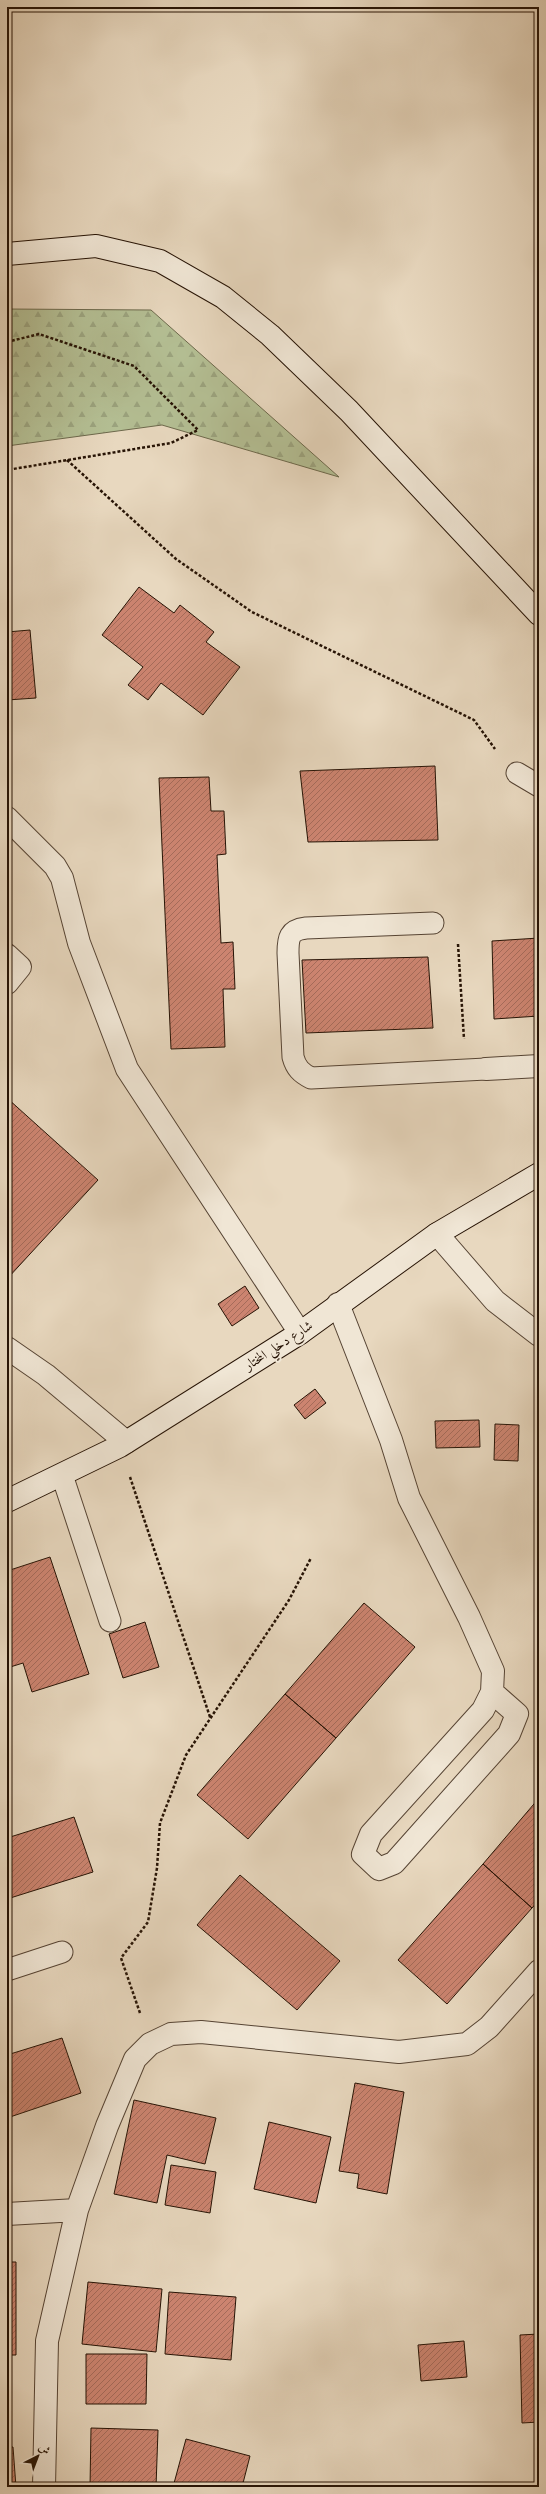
<svg xmlns="http://www.w3.org/2000/svg" width="546" height="2494" viewBox="0 0 546 2494" font-family="'Gentium Book Plus',Amiri,serif">
  <style>
    .forest { fill: url(#forest-firs); stroke: #6d694c }
    .building { fill: url(#building-hatch); stroke: #261305 }
    .lines { fill: none; stroke-linecap: round; stroke-linejoin: round }
    .lane-casing { stroke: #564434; stroke-width: 23 }
    .street-casing { stroke: #564434; stroke-width: 24 }
    .secondary-casing { stroke: #261305; stroke-width: 24 }
    .path { stroke: #261305; stroke-width: 2.5; stroke-dasharray: 3 2; stroke-linecap: butt }
    .lane { stroke: #f0e6d5; stroke-width: 21 }
    .street { stroke: #f0e6d5; stroke-width: 22 }
    .secondary { stroke: #f0e6d5; stroke-width: 22 }
    .labels { text-anchor: middle; stroke-width: 4; stroke-linejoin: round; paint-order: stroke }
    .street-label { font-size: 14px; fill: #261305; stroke: #f0e6d5 }
  </style>
  <defs>
    <pattern id="forest-firs" width="22" height="20" patternUnits="userSpaceOnUse"><rect width="22" height="20" fill="#b4bf94"/><path d="M5 1l3.5 6h-7zM16 11l3.5 6h-7z" fill="#9ba37e"/></pattern>
    <pattern id="building-hatch" width="6" height="6" patternUnits="userSpaceOnUse"><rect width="6" height="6" fill="#cc8470"/><path d="M-1 1l2-2M0 6l6-6M5 7l2-2" fill="none" stroke="#a56b5a"/></pattern>
  </defs>
  <rect width="100%" height="100%" fill="#e8d8bf"/>
  <filter id="stains"><feTurbulence type="fractalNoise" baseFrequency=".005" numOctaves="4"/><feColorMatrix values="0 0 0 0 .2 0 0 0 0 .09 0 0 0 0 .02 0 0 0 .5 -.17"/></filter>
  <radialGradient id="worn" r=".72"><stop offset=".6" stop-color="#630" stop-opacity="0"/><stop offset="1" stop-color="#630" stop-opacity=".3"/></radialGradient>
  <path class="forest" d="M7,309l144,1 188,167 -177,-52 -155,21z"/>
  <path class="building" d="M139,587l35,26 6,-8 34,27 -8,10 34,25 -37,48 -42,-32 -13,17 -20,-15 15,-18 -41,-32z
    M30,630l6,68 -29,2v-68z
    M435,766l3,74 -130,2 -8,-71z
    M209,777l2,34h13l2,43 -9,1 4,88 12,-1 2,47h-12l2,58 -54,2 -12,-271z
    M539,938v78l-45,3 -2,-78z
    M428,957l5,71 -127,5 -4,-73z
    M7,1098l91,82 -91,99z
    M245,1286l14,22 -27,18 -14,-22z
    M315,1389l11,14 -21,16 -11,-14z
    M479,1420l1,27 -44,1 -1,-27z
    M495,1424l24,1 -1,36 -24,-1z
    M50,1557l39,117 -57,18 -9,-29 -16,5v-97z
    M364,1603l51,44 -79,91 -51,-44z
    M145,1622l14,45 -36,11 -14,-44z
    M285,1694l51,44 -88,101 -51,-44z
    M539,1798v102l-7,8 -49,-44z
    M74,1817l19,55 -86,27v-61z
    M483,1864l49,44 -85,96 -49,-44z
    M240,1875l100,86 -43,49 -100,-85z
    M62,2038l19,55 -74,25v-63z
    M355,2083l49,9 -17,102 -30,-6 2,-14 -20,-3z
    M134,2100l82,18 -11,46 -38,-9 -10,48 -43,-9z
    M269,2122l62,15 -15,66 -62,-14z
    M171,2165l45,7 -6,41 -45,-8z
    M7,2262h9v93h-9z
    M88,2282l74,7 -6,63 -74,-8z
    M169,2292l67,5 -5,63 -66,-6z
    M539,2334v88l-17,1 -2,-88z
    M464,2341l3,36 -46,4 -3,-36z
    M86,2354h61l-1,50h-60z
    M91,2428l67,2 -2,57h-66z
    M186,2439l64,17 -8,31h-69z
    M7,2447h6l3,40h-9z"/>
  <g class="lines">
    <g class="lane-casing">
      <path id="lane" d="M517,773l22,13
        M433,923l-127,5c-17,2 -18,10 -18,25l5,104c3,11 8,16 18,21l175,-9
        M62,1475l48,146
        M7,1970l55,-18"/>
    </g>
    <g class="street-casing">
      <path id="street" d="M7,818l48,48 7,12 17,65 48,126 173,264
        M7,955l13,12 -13,16
        M486,1069l53,-3
        M437,1234l58,67 44,34
        M338,1304l53,136 18,58 60,119 24,54 -1,21 -9,18 -112,124 -8,20 16,15 15,-6 115,-129 8,-20 -25,-22
        M7,1348l39,27 80,67
        M7,2214l70,-4
        M44,2487l3,-146 30,-131 30,-84 28,-67 15,-15 21,-10 30,-2 198,20 68,-8 22,-17 50,-56"/>
    </g>
    <g class="secondary-casing">
      <path id="secondary" d="M7,254l89,-8 64,15 63,36 47,38 79,76 190,203
        M7,1501l113,-55 180,-113 137,-99 102,-60"/>
    </g>
    <path class="path" d="M7,342l32,-8 95,32 64,64 -27,13 -164,27
      M67,460l109,99 76,53 222,108 21,29
      M458,944l6,95
      M130,1477l80,240
      M140,2013l-19,-55 27,-36 9,-54 3,-45 26,-68 103,-155 22,-42"/>
    <use href="#lane" class="lane"/>
    <use href="#street" class="street"/>
    <use href="#secondary" class="secondary"/>
  </g>
  <g class="labels">
    <g class="street-label">
      <text transform="translate(278 1345) rotate(-33)" y="5">شارع دخلي المختار</text>
    </g>
  </g>
  <rect width="546" height="2494" fill="none" stroke="#e8d8bf" stroke-width="24"/>
  <rect x="8" y="8" width="530" height="2478" fill="none" stroke="#261305" stroke-width="2"/>
  <rect x="12" y="12" width="522" height="2470" fill="none" stroke="#261305"/>
  <g transform="translate(38 2456) rotate(42)" stroke="#f0e6d5" stroke-width="3" paint-order="stroke">
  <path d="M0-3L7 15L0 10L-7 15Z" fill="#261305"/>
  <text y="-6" font-size="11" font-weight="bold" text-anchor="middle" fill="#261305">ش</text>
  </g>
  <rect width="100%" height="100%" filter="url(#stains)"/>
  <rect width="100%" height="100%" fill="url(#worn)"/>
</svg>
